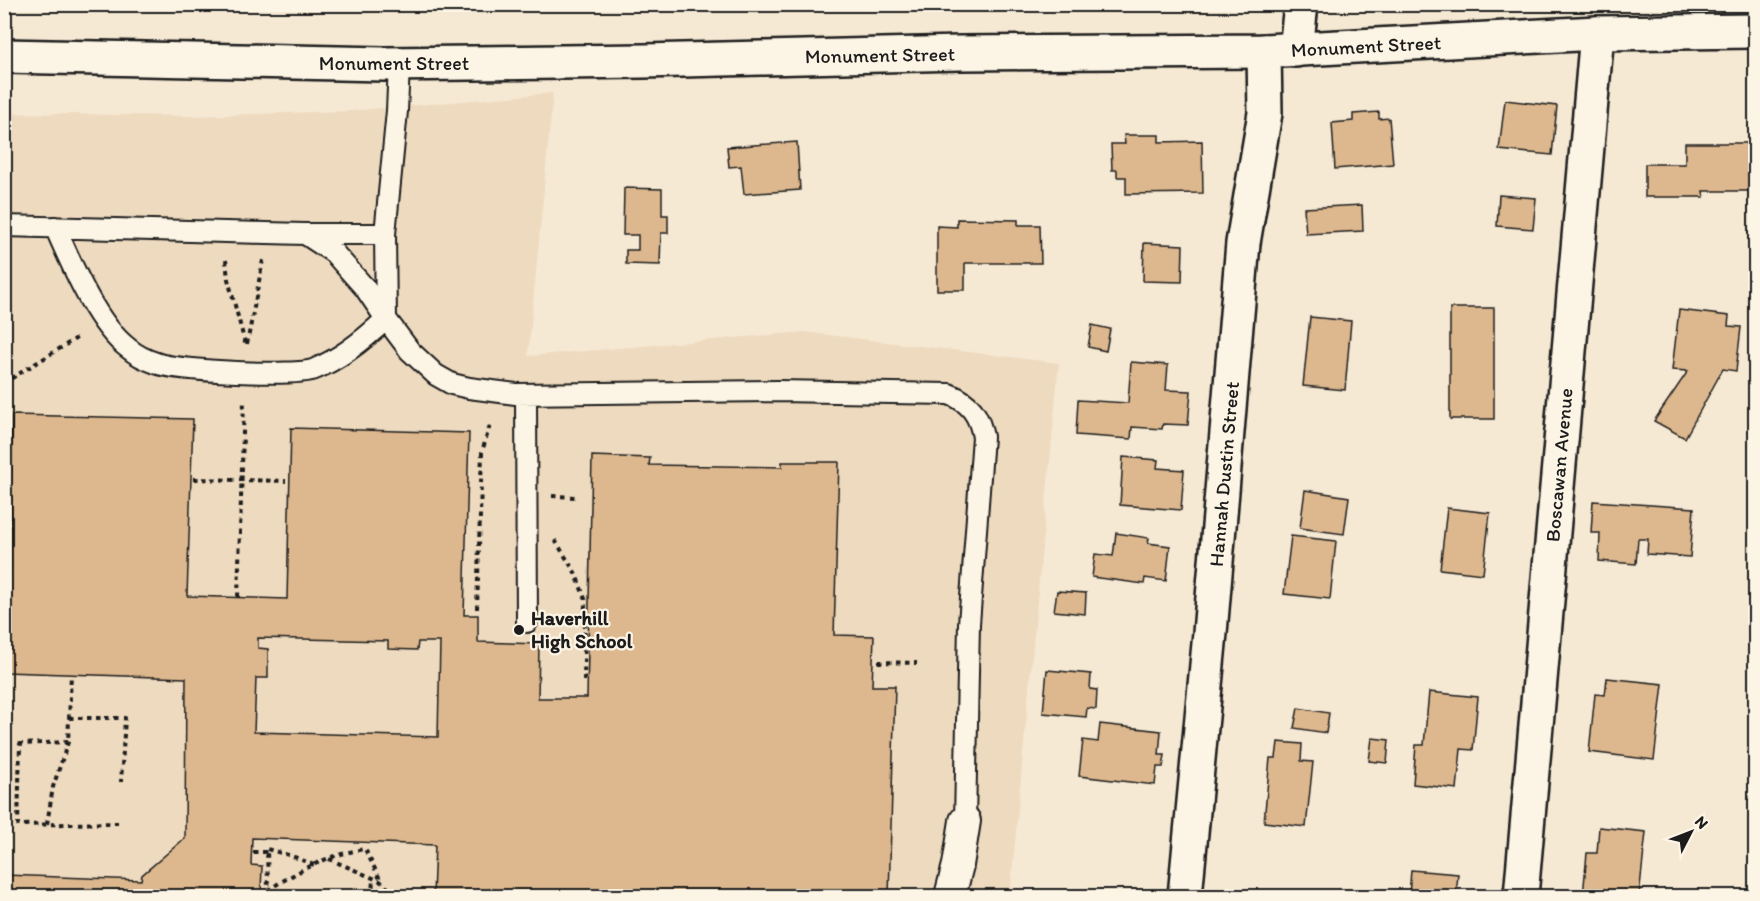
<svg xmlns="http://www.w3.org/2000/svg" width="1760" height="901" viewBox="0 0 1760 901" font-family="Itim,sans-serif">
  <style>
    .built { fill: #eedabf }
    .building { fill: #ddb88e; stroke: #1c1c1c; stroke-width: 1.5; fill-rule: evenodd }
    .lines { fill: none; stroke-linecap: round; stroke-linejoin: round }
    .service-casing { stroke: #1c1c1c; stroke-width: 24 }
    .pedestrian-casing { stroke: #1c1c1c; stroke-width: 34 }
    .minor-casing { stroke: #1c1c1c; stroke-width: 38 }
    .secondary-casing { stroke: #1c1c1c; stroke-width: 38 }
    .path { stroke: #1c1c1c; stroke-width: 4; stroke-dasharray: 4.5 4.5; stroke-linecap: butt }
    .service { stroke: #fcf5e5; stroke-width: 20 }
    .pedestrian { stroke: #fcf5e5; stroke-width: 30 }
    .minor { stroke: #fcf5e5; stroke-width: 33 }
    .secondary { stroke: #fcf5e5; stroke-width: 33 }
    .poi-dot { fill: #1c1c1c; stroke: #fcf5e5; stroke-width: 2 }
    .labels { text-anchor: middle; stroke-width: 4.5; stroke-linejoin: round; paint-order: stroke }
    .street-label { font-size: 20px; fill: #1c1c1c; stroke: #fcf5e5 }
    .poi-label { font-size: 20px; font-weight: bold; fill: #1c1c1c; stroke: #fcf5e5; text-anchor: start }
  </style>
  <rect width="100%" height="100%" fill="#f6e9d4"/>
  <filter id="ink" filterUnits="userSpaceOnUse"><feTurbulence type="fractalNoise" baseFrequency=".0167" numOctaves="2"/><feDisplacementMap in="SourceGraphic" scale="12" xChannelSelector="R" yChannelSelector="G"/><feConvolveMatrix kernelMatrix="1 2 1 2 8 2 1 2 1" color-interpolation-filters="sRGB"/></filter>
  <g filter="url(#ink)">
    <path class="built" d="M553,93l-25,263 276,-24 255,31 -49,533h-1005v-783l187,3 156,-5z"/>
    <path class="building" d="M1505,100l52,6 -5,49 -53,-5z
      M1379,112v7l10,-1 4,46 -58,5 -3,-46 21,-2v-7z
      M1124,135h35v7l43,-1 1,52 -77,1v-17h-9v-7h-5l-1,-26h14z
      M797,142l3,48 -56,4 -3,-28 -12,1 -2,-20z
      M1685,143h71v48h-53l1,6h-59v-33h40z
      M624,188l38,1v26h6v18h-7l-1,32 -34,-1v-14h12v-15h-15z
      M1499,195l37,3 -3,31 -36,-3z
      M1362,205l1,26 -57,3 -2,-26z
      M957,219l61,1v5h22l1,38h-76v27h-28v-64l20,1z
      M1144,243l39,2 -1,37 -39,-1z
      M1450,308h44v111h-44z
      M1679,310l50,6 -1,10 13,1 -5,44 -13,-2 -38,69 -31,-17 34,-50 -16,-1z
      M1310,317l41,4 -6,69 -42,-4z
      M1092,325l18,4 -4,22 -18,-4z
      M1131,362l37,3 -2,25 25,1 -3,34 -25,-1 -1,5 -30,-2 -1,12 -55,-4 2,-35 50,3z
      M12,415l181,4 -6,177 100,3 4,-171 178,5 -5,182h14v27l61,2 -1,54h49l5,-242 58,2 -1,7 133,2v-5h57l-5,173 40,1 -2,50h23l-6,210h-456l2,-51 -183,-7 -1,27 11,1 -1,25h-11v5h-246v-21l137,5 1,-5 43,-37 1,-160 -182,-6v-82h6zM258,638l130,3v8l29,1 1,-8h22l-2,95 -184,-5 2,-54h12v-29l-10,-1z
      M1123,457l35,3 -1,8 27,2 -3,40 -61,-5z
      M1305,490l44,7 -5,37 -44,-6z
      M1593,501l101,7 -4,49 -43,-3 1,-15h-10l-2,25 -37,-3 1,-28h-9z
      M1447,508l43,5 -7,61 -43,-5z
      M1116,533l33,5 -1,5 22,3 -4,35 -21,-3 -1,6 -52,-7 3,-23 18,2z
      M1291,536l45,5 -6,58 -46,-5z
      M1057,591l29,2 -1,21 -31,-3z
      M1047,670l44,4 -1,15 7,1 -1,19 -9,-1 -1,9 -43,-4z
      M1607,678l56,6 -9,76 -65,-8 6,-58 10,1z
      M1429,692l49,5 -5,53 -12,-1 -4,40 -44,-5 3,-39h8z
      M1298,708l31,5 -3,20 -32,-5z
      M1100,724l61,7 -2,24h6l-2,12h-6l-2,18 -76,-9 4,-36 15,2z
      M1372,738l17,2 -2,23 -18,-2z
      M1278,742l24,2 -1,17 12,1 -7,65 -42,-5 6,-64h6z
      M1599,827l47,5 -7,64h-56l4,-43h10z
      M1411,870l47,4 -2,22h-47z"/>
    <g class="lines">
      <g class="service-casing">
        <path id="service" d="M399,64l-2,47 -12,123 1,85 24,32 26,24 16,9 17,4 47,6 262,-3 171,3c21,8 30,21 34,43l-14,187 -4,197
          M4,226l301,8h80
          M55,227c16,36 41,97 73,121 7,6 19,12 28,15 20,8 142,14 159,6 27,-11 50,-30 71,-50l-21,-31 -31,-35 -29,-19
          M526,394l1,228"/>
      </g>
      <g class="pedestrian-casing">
        <path id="pedestrian" d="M950,896l8,-31 7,-44"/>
      </g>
      <g class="minor-casing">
        <path id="minor" d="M1296,50l5,-46
          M1185,896l25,-263 33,-390 22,-130 -1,-62
          M1521,896l76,-863"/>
      </g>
      <g class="secondary-casing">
        <path id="secondary" d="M4,56l380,8 260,-3 316,-8 304,-2 333,-18 159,-2"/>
      </g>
      <path class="path" d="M226,260l2,19 18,68
        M247,344l16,-84
        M4,383l76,-47
        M194,479l92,2
        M552,496l25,1
        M555,540l21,34 9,25 -1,86
        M238,597l6,-197
        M477,609l5,-157 8,-27
        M878,662l39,1
        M69,718h56l-4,64
        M68,742l-48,2 -2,81 100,-2
        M47,824l6,-37 15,-45 3,-68
        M253,852h14
        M329,859l51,22 17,15
        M314,865l-22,-9 -25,-7 1,41c30,-19 61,-36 97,-41l17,34
        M253,896l15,-6
        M372,896l1,-19"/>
      <use href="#service" class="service"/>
      <use href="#pedestrian" class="pedestrian"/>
      <use href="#minor" class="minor"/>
      <use href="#secondary" class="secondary"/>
    </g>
  </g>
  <circle class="poi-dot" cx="519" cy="630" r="6"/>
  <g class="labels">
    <g class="street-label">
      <text transform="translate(1366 46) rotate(-3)" y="7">Monument Street</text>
      <text transform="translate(880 55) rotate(-1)" y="7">Monument Street</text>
      <text x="394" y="70">Monument Street</text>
      <text transform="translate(1559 465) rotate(-85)" y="7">Boscawan Avenue</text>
      <text transform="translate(1224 474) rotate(-85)" y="7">Hannah Dustin Street</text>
    </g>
    <g class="poi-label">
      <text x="531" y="625">Haverhill<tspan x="531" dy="23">High School</tspan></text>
    </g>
  </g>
  <rect width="1760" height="901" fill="none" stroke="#fcf5e5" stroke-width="24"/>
  <rect x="12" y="12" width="1736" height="877" fill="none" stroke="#1c1c1c" stroke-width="2" filter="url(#ink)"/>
  <g transform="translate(1691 832) rotate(48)" stroke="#fcf5e5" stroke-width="4.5" paint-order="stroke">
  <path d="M0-4.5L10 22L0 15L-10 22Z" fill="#1c1c1c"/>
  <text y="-9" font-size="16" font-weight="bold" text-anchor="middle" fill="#1c1c1c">N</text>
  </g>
</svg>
